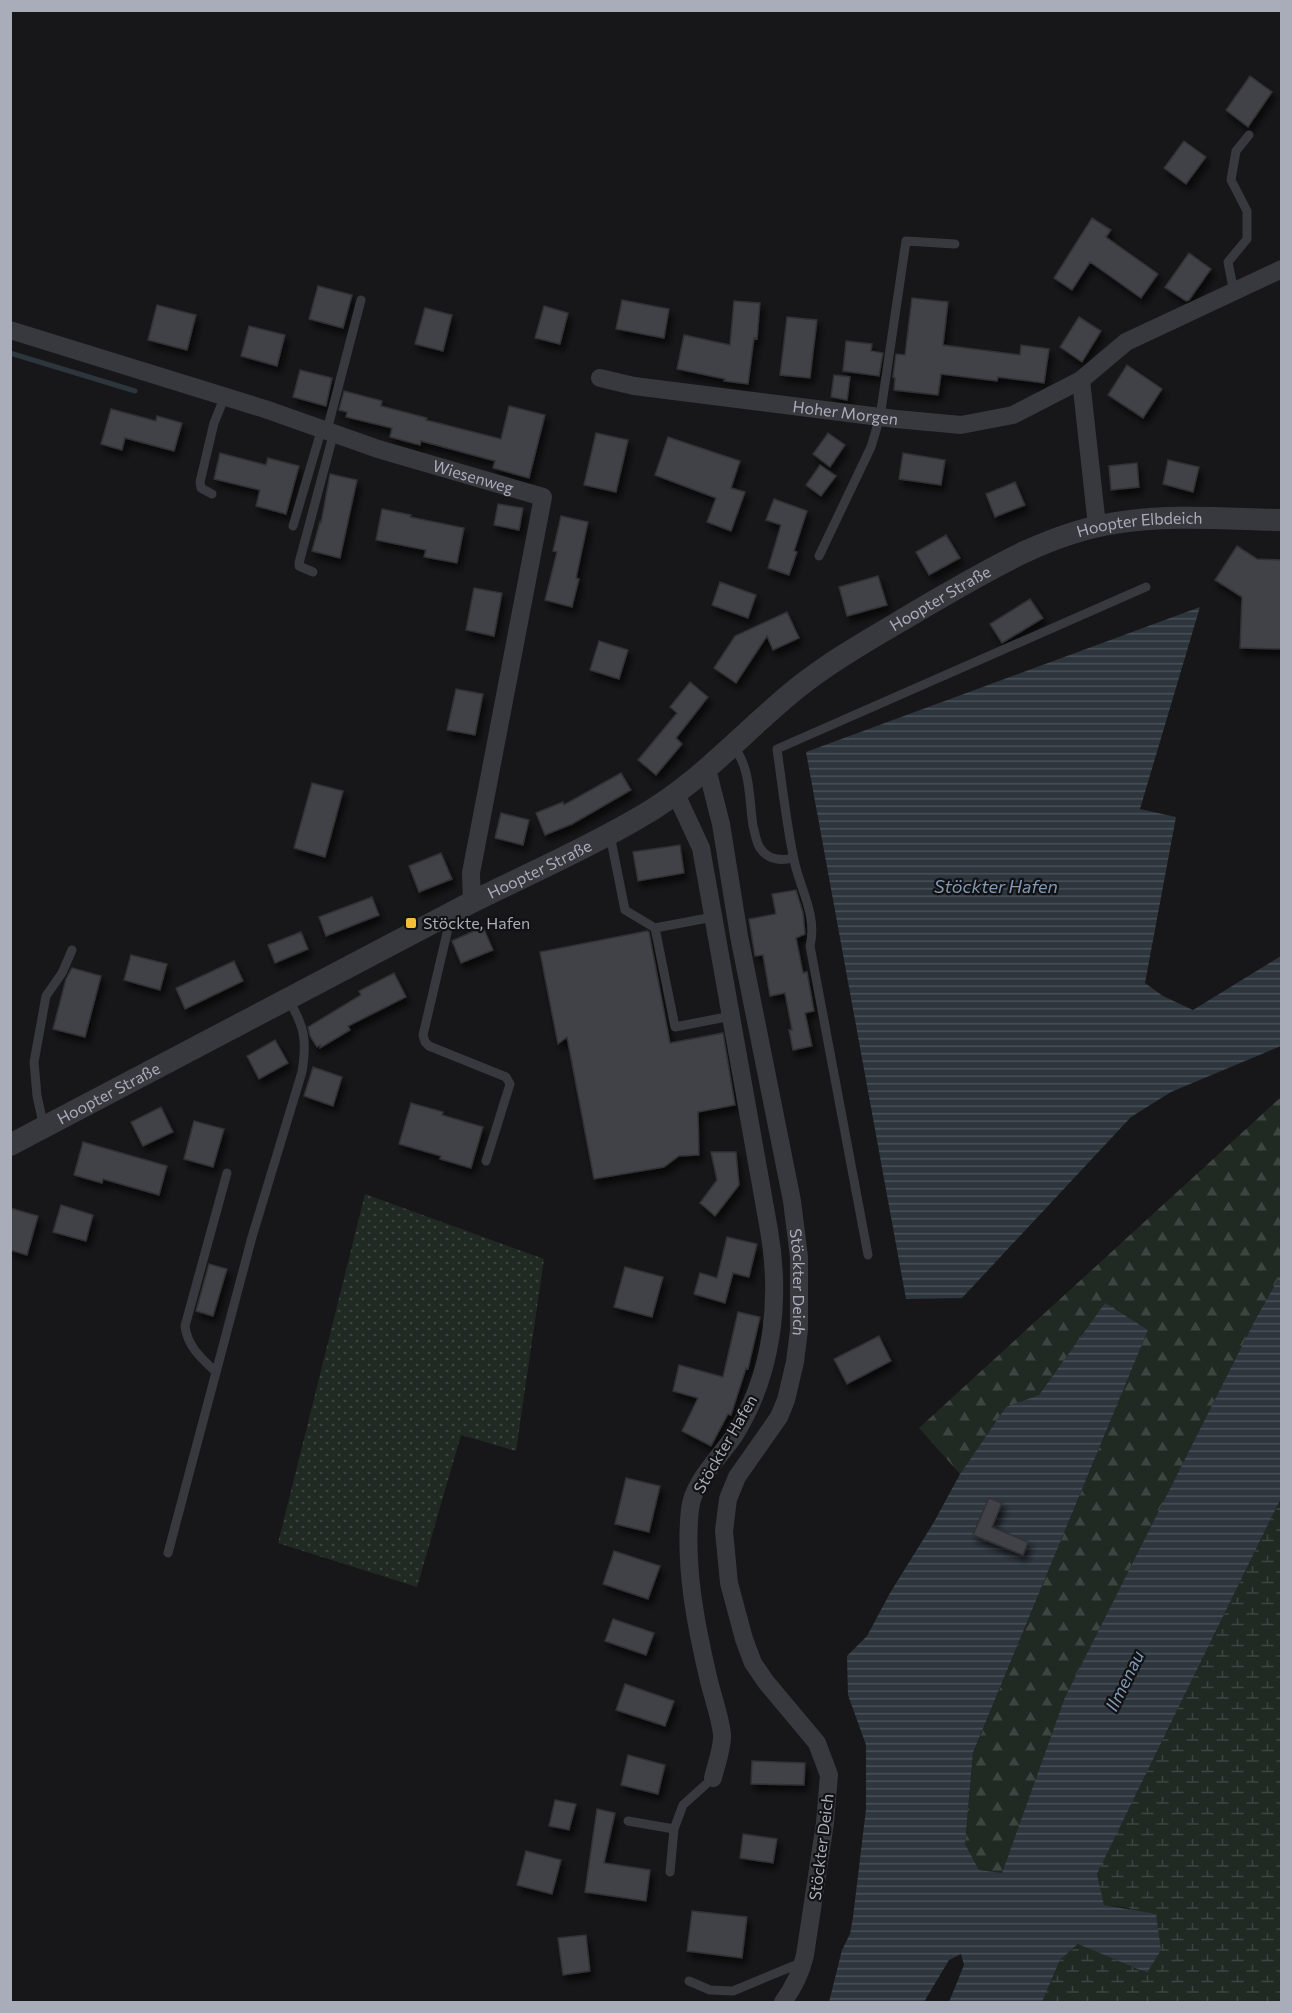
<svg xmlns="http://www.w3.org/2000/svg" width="1292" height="2013" viewBox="0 0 1292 2013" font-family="Commissioner,sans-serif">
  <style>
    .grass { fill: url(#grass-dots) }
    .forest { fill: url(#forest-firs) }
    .wetland { fill: url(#wetland-marsh) }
    .water { fill: url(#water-rules) }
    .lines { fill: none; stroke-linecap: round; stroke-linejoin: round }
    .stream { stroke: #2d353d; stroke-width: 5 }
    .building { fill: #414246; stroke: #313135; stroke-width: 1.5; filter: url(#shadow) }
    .service { stroke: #38393e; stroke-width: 9 }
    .minor { stroke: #38393e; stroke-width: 18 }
    .tertiary { stroke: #38393e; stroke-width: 22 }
    .poi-dot { fill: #f2bf36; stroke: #121214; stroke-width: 2 }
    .labels { text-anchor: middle; stroke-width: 4.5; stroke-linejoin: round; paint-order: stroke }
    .street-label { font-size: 16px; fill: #a9adb9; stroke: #121214 }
    .poi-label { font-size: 16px; fill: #a9adb9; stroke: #121214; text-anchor: start }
    .water-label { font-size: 18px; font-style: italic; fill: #8199b4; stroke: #121214 }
  </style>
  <defs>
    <pattern id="grass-dots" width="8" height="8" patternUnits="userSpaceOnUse" patternTransform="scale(1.5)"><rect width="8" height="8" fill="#212923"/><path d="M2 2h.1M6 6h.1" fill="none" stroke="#3e4541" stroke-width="1.8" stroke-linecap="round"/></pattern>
    <pattern id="forest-firs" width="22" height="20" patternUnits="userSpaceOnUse" patternTransform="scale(1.5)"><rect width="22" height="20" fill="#212923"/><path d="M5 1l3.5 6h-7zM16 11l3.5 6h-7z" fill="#3e4541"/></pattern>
    <pattern id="wetland-marsh" width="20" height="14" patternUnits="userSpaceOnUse" patternTransform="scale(1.5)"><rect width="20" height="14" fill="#212923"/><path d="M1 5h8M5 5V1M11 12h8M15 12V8" fill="none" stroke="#3e4541"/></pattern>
    <pattern id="water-rules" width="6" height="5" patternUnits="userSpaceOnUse" patternTransform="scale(1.5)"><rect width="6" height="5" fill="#2d353d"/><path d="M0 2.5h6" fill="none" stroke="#495057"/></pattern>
    <filter id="shadow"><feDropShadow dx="3.5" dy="6" stdDeviation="3" flood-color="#0009"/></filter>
  </defs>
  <rect width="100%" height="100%" fill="#171719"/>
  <path class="grass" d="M365,1194l179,65 -28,192 -55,-16 -44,152 -139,-44z"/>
  <path class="forest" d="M1281,1097v177l-26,46 -190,377 -63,176 -23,-3 -14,-26 8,-90 175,-424 -43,-26 -66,91 -33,12 -46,67 -41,-46z"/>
  <path class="wetland" d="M1281,1498v504h-239l18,-42 19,-16 67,29 -16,-65 -26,-3 -7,-31z"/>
  <path class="water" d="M1200,607l-60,202 36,8 -31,166 18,13 30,14 88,-54v90l-110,46 -40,25 -169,181 -56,1 -100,-547z
    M1281,1274v224l-184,376 7,31 52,9 5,36 -14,23 -69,-29 -18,16 -18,42h-93l15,-37 -3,-11 -12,6 -25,42h-95l13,-52 8,-16 3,-17 13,-108v-64l-18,-50 -1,-39 20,-20 23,-43 44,-71 26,-48 46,-67 33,-12 66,-92 43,27 -175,423 -8,91 14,26 23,3 63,-176 190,-377z"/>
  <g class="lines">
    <path class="stream" d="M10,353l125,38"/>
  </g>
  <path class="building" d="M1250,76l22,16 -24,35 -22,-17z
    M1184,141l22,16 -20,27 -22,-16z
    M1092,218l19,12 -5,7 52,37 -17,24 -51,-36 -18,28 -18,-12z
    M1189,253l22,16 -22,31 -3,1 -21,-14z
    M318,286l34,9 -9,33 -34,-9z
    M912,298l36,4 -5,43 77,10 1,-10 28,4 -5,34 -46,-6 -1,4 -56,-7 -3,21 -44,-5 1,-12 -2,-1 3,-23 9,1z
    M622,300l47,9 -5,29 -48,-9z
    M734,301l26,2 -3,36 -3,-1 -6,46 -24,-3 1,-2 -48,-10 7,-34 46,10z
    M157,305l39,10 -9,35 -39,-10z
    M544,306l24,7 -8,31 -25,-6z
    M425,308l27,7 -9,36 -28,-7z
    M787,317l30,3 -7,58 -30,-3z
    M1079,317l22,14 -19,31 -22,-15z
    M249,326l36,9 -8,31 -36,-10z
    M846,341l26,3 -1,7 12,2 -4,23 -36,-5z
    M1127,365l35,24 -19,29 -35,-23z
    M300,370l32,8 -6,28 -33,-9z
    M834,375l16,2 -3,23 -16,-3z
    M344,391l38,10 -1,5 46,12 -1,2 75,19 8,-33 36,9 -16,63 -36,-10 2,-7 -74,-20 -1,4 -30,-8 2,-9 -46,-11 1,-5 -8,-2z
    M111,409l45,12 1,-5 25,7 -8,28 -49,-13 -3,12 -21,-6z
    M596,433l32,7 -12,52 -32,-7z
    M828,433l17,12 -15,22 -17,-13z
    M668,437l72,24 -9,27 14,4 -14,39 -24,-9 9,-24 -61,-23z
    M220,453l46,12 2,-7 31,8 -13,48 -30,-8 4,-16 -46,-11z
    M903,453l42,7 -4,25 -42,-6z
    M1168,460l31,7 -6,25 -30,-8z
    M1137,463l2,24 -28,3 -2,-24z
    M820,465l16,11 -15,20 -15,-11z
    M330,474l27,6 -17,78 -28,-7 8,-29 1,1z
    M1015,482l10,23 -30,12 -9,-23z
    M774,499l33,12 -13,40 3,1 -8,23 -21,-7 13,-43 -15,-5z
    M498,504l25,4 -4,22 -25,-5z
    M382,509l29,6 -1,2 54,11 -7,35 -33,-6 2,-7 -50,-10z
    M561,516l27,6 -12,56 3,1 -7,28 -27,-7 12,-48 -4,-1z
    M946,535l14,23 -31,17 -13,-23z
    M1237,546l20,13 24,1v89l-41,-1 2,-51 -27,-17z
    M878,576l9,29 -40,11 -8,-29z
    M720,582l36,13 -8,23 -36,-13z
    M474,588l28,5 -8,43 -28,-6z
    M1030,599l13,19 -41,25 -12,-19z
    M787,612l12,26 -26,12 -6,-14 -31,47 -22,-15 21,-32z
    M599,641l29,9 -9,29 -29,-9z
    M690,682l18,15 -32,41 6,6 -26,31 -18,-15 39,-47 -7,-6z
    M456,689l27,5 -8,41 -28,-5z
    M621,773l10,17 -59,34 -27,11 -9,-22 27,-11 1,3z
    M312,783l31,8 -18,66 -31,-9z
    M501,813l28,7 -6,25 -28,-7z
    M680,845l4,28 -46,8 -5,-29z
    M441,853l11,26 -33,13 -10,-26z
    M796,890l7,23 2,21 -9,4 7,35 4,-1 7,39 -9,2 7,33 -19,4 -4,-20h3l-7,-37 -15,3 -7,-41 -8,1 -6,-37 27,-5 -4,-20z
    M372,897l7,18 -53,21 -7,-19z
    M483,927l10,23 -32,13 -9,-22z
    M647,931l2,1 21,111 53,-10 12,72 -37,7 1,43 -20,1 -15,11 -70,12 -27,-142 -9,7 -18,-92z
    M301,932l7,17 -33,14 -7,-18z
    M131,955l36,9 -7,26 -36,-10z
    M234,961l9,20 -58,28 -9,-21z
    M72,968l29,8 -16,61 -32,-8 13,-50z
    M394,973l12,24 -58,29 2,4 -30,18v-3l-3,2 -7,-11 -2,-9 53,-32 -2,-4z
    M275,1040l13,23 -29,16 -12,-23z
    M313,1067l29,10 -9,29 -29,-10z
    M411,1103l32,9 -1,3 41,12 -12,41 -31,-9 1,-3 -42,-12z
    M161,1107l12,25 -30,14 -12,-24z
    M194,1121l30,8 -11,38 -29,-8z
    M83,1142l84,24 -8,29 -56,-16 -1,4 -28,-8z
    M711,1152h25l3,33 -24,31 -15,-13 17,-23z
    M61,1205l32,10 -7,26 -33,-9z
    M10,1208l28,8 -11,39 -17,-5z
    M727,1237l30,7 -8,33 -16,-4 -8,30 -31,-9 6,-21 17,5z
    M209,1264l18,5 -14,47 -17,-5z
    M625,1267l38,10 -11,40 -38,-10z
    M738,1312l22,5 -12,52 -2,-1 -15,47 -3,-1 -17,32 -29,-15 16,-33 -25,-7 6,-26 44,12z
    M879,1336l12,25 -44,23 -13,-25z
    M626,1478l34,8 -11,46 -34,-8z
    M989,1498l13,5 -10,24 36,15 -5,13 -50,-20z
    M614,1551l46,15 -12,33 -45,-15z
    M613,1619l41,14 -8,22 -41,-14z
    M625,1684l49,17 -9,25 -49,-16z
    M628,1755l37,10 -7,29 -37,-9z
    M752,1761l53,2 -1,22 -53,-1z
    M555,1800l21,4 -7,26 -20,-4z
    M597,1809l18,4 -11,50 46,7 -4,31 -61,-9z
    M743,1834l34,5 -4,24 -33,-5z
    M526,1851l35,9 -9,34 -35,-9z
    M692,1911l55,6 -5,41 -55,-7z
    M586,1935l4,36 -27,4 -5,-37z"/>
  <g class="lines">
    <path class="service" d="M1234,292l-6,-30 19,-23v-28l-16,-31 5,-29 13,-16
      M327,430l34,-130
      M212,494l-11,-6 -1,-6 14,-59 11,-27
      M293,526l29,-98
      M819,556l52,-109 9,-30 26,-176 49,3
      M313,572l-14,-6v-3l35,-131
      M733,746c18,21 16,54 20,80 2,7 3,16 7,22 8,12 21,13 33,10
      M610,835l15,75 30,18
      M451,916l-28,119 2,7 4,4 77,31 4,7 -24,77
      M713,917l-58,11 20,99 56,-11
      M44,1127l-7,-31 -3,-34 12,-66 16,-23 10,-23
      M868,1255l-58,-309c8,-32 -12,-60 -17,-91 -7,-35 -11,-71 -16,-106l369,-162
      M216,1372c-14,-13 -29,-26 -31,-46l42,-153
      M168,1553l84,-316 50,-165c5,-32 3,-45 -14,-73
      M628,1821l46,8
      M670,1872l4,-43 9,-24 30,-27
      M689,1981l21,9 23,1 70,-29"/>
    <g class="minor">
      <path id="s1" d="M10,330l255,79 113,40 165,48 -72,376 1,30"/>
      <path id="s2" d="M600,378l34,8 262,33 65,6 52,-10 68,-35 45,-38 156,-73"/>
      <path d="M1081,380l16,146"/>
      <path id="s3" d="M707,769l14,55 18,112 53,265 7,56v73l-4,32 -9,38 -7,17 -42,60 -9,22 -4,32 5,52 15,56 9,24 13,19 51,61 12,32 -4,48 -20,132c-4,18 -11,32 -22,47"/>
      <path d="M676,794l25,54 68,382c12,70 4,144 -35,206 -15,22 -41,46 -44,73 -6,57 6,117 19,172 4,17 11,35 13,53 1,13 -6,31 -9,44"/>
    </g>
    <path class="tertiary" id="s4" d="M10,1145c155,-81 308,-163 462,-243 56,-28 114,-53 168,-85 59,-33 104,-86 156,-128 40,-32 85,-56 128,-82 61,-35 121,-73 191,-84 55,-9 112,-4 167,-3"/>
  </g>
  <rect class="poi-dot" x="405" y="917" width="12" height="12" rx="3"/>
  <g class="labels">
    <g class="street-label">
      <text dy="6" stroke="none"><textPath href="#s2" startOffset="248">Hoher Morgen</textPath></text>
      <text dy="6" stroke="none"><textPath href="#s1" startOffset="486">Wiesenweg</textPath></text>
      <text dy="6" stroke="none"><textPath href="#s4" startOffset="1299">Hoopter Elbdeich</textPath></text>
      <text dy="6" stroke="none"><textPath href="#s4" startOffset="1083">Hoopter Straße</textPath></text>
      <text dy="6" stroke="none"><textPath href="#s4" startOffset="597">Hoopter Straße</textPath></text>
      <text dy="6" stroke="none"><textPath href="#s4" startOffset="111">Hoopter Straße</textPath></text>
      <text dy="6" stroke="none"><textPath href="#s3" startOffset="522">Stöckter Deich</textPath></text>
      <text transform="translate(725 1444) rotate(-60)" y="6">Stöckter Hafen</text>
      <text transform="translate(821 1847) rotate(-83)" y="6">Stöckter Deich</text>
    </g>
    <g class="poi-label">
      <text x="423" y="929">Stöckte, Hafen</text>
    </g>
    <g class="water-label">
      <text x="996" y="893">Stöckter Hafen</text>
      <text transform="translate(1125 1681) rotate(-64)" y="6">Ilmenau</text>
    </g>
  </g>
  <rect width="1292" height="2013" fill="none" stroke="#a9adb9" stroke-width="24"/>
</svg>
